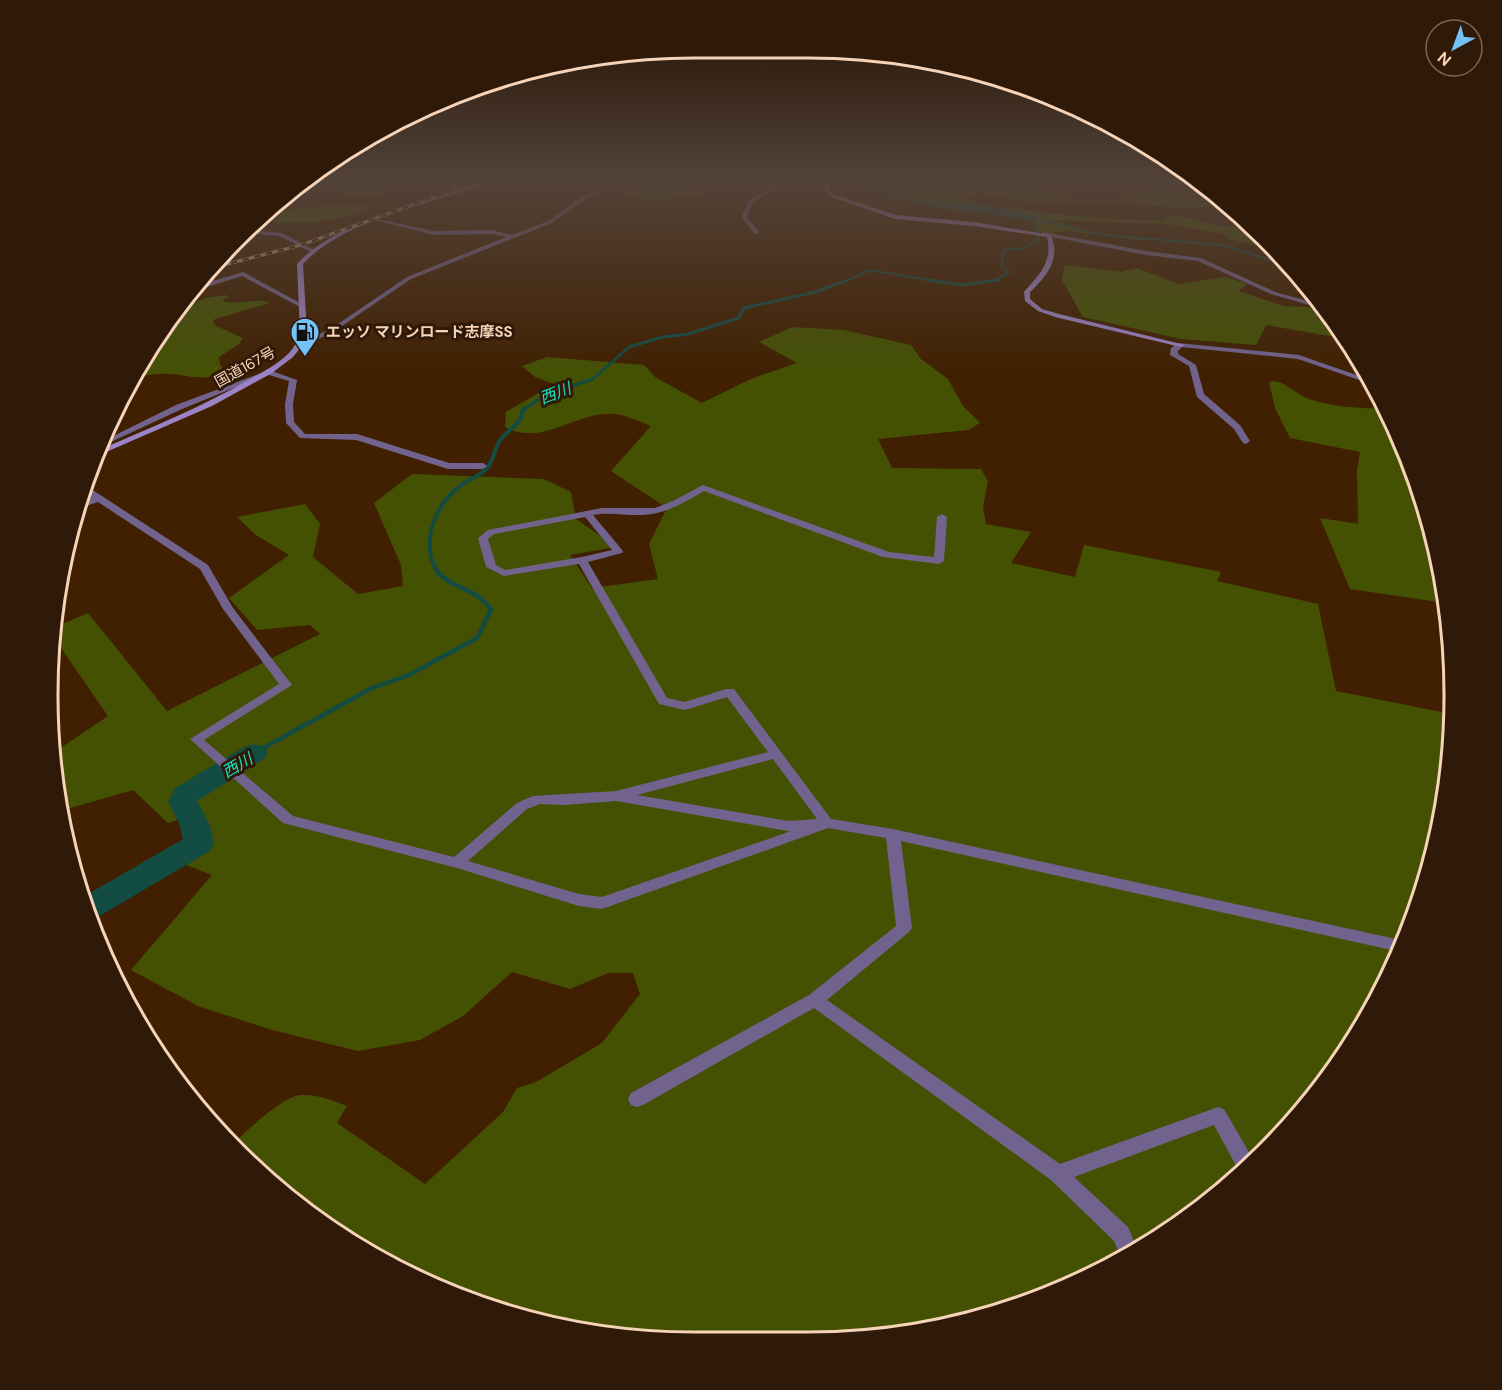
<svg xmlns="http://www.w3.org/2000/svg" width="1502" height="1390" viewBox="0 0 1502 1390" font-family="'DM Sans','Noto Sans JP',sans-serif">
  <style>
    .green { fill: #445103 }
    .lines { fill: none; stroke-linecap: round; stroke-linejoin: round }
    .stream-far3 { stroke: #124c43; stroke-width: 2 }
    .stream-far2 { stroke: #124c43; stroke-width: 3 }
    .stream-far1 { stroke: #124c43; stroke-width: 4 }
    .stream { stroke: #124c43; stroke-width: 4.5 }
    .river { fill: #124c43; fill-rule: evenodd }
    .street { fill: #72638e; fill-rule: evenodd }
    .secondary { fill: #9b83c8; fill-rule: evenodd }
    .rail-casing { stroke: #bc997d; stroke-width: 3 }
    .rail { stroke: #2f1a09; stroke-width: 2; stroke-dasharray: 6; stroke-linecap: butt }
    .labels { text-anchor: middle; stroke-width: 6; stroke-linejoin: round; paint-order: stroke }
    .far-poi-label { font-size: 15px; font-weight: bold; fill: #f7d3b8; stroke: #2f1a09; text-anchor: start }
    .far-street-label { font-size: 15px; fill: #f7d3b8; stroke: #2f1a09 }
    .far-water-label { font-size: 16px; font-style: italic; fill: #19e1c5; stroke: #2f1a09 }
    .rim { fill: none; stroke: #f7d3b8; stroke-width: 3 }
  </style>
  <rect width="100%" height="100%" fill="#402001"/>
  <path class="green" d="M351,181h66l-35,10 2,4 -37,3 -11,-15z
    M650,181h19l1,4 30,4 10,5 -58,6 -31,-4 17,-13z
    M870,181h180l31,8 -34,-4 -20,3c37,15 88,15 126,6l-1,-13h43l4,3 -17,-3 -3,2 -2,13 34,4 3,4 -20,5 -83,-7 -77,1 -56,-10 -22,2 16,8c64,8 130,19 195,17l-2,-5c27,1 60,17 85,11l24,23 -45,-10 -6,-5 -56,-10 -116,-4 41,12 56,6v3l-80,-10 -15,2 -20,-2 2,-7c-4,-6 -8,-8 -15,-10 -11,-3 -24,1 -36,0 -29,-2 -98,-14 -120,-31z
    M325,205h39l6,2c-16,12 -79,20 -98,14l-5,-7z
    M1065,265l56,7 16,-4 42,16 46,-7 23,7 -10,7 46,15 23,1 19,6 2,2 -12,3 20,6 11,15 -81,-14 -10,20 -75,-6 -98,-22 -21,-37z
    M226,295l3,2 -7,4c16,5 34,-4 48,2l-55,16 -2,3 3,4 27,12 -4,6 -20,13 1,8 3,3c-13,17 -37,6 -54,6 -11,-1 -23,1 -34,4l46,-69 24,-11z
    M792,327l52,3 67,15 10,14 27,20 15,27 17,17 -12,7 -90,9 14,29 89,1 7,12 -5,26 3,17 45,8 -20,31 64,14 9,-32 137,27 -4,9 101,23 18,87 110,22 8,-17 -13,126 -36,121 -60,112 -81,98 -98,80 -112,60 -121,37 -123,12 -9,-4 -5,4 -186,-6 -123,-28 -116,-53 -103,-74 -34,-38c13,-13 49,-46 66,-48 17,-1 32,5 47,11l-10,17 88,61 78,-72 14,-24 19,-6 66,-39 38,-49 -7,-21h-25l-38,16 -58,-17 -49,44 -43,24 -62,11 -86,-21 -74,-24 -67,-36 81,-95 -46,-18 26,-15 -9,-24 -15,5 -35,-33 -73,21 -4,-60 52,-35 -56,-81 1,-7 35,-15 79,98 153,-77 -10,-9 -53,5 -28,-32 60,-43 -33,-20 -19,-18 68,-13 15,20 -7,33 45,37 45,-8 -2,-21 -27,-62 38,-29 132,5 27,13 5,27 40,28 -46,8 22,33 66,-9 -9,-35 18,-36 -56,-37 40,-45c-11,-4 -24,-11 -36,-12 -38,-4 -73,34 -110,13l1,-15 48,-28 -19,-7 -13,-11 25,-9 97,8 11,12 47,26 51,-25 44,-15 -38,-21z
    M1271,381c15,0 24,13 38,18 24,8 51,9 75,10 31,57 55,130 61,194l-95,-14 -30,-71 38,6 -1,-54 3,-18 -70,-14 -15,-30 -6,-26z"/>
  <g class="lines">
    <path class="stream-far3" d="M1035,219l69,16 118,10 65,20
      M846,281l24,-11 65,11
      M993,281l17,-9 -9,-5 3,-17 22,-2 13,-9 -4,-20"/>
    <path class="stream-far2" d="M927,280l36,5 35,-5
      M524,409l21,-14 48,-16 36,-32 34,-10 25,-3 50,-16 6,-10 71,-16 33,-12"/>
    <path class="stream-far1" d="M438,573c-19,-30 -3,-68 22,-87 9,-7 20,-10 27,-18 7,-8 7,-18 12,-26 9,-15 20,-13 24,-32l3,-2"/>
    <path class="stream" d="M254,753l118,-65 37,-13 68,-37 14,-28c-13,-22 -39,-20 -54,-39"/>
    <path class="river" d="M879,181h13l-7,5 33,12 101,12 22,9 -6,3c-53,-14 -111,-8 -162,-34v-4z
      M896,181h101c-12,10 -89,10 -101,0z
      M254,744l10,3 4,6 -4,6 -67,42 12,22 5,20 -4,8 -119,70 -8,-24 100,-58 -4,-16 -11,-21 7,-14 69,-41z"/>
    <path class="street" d="M616,181h5l-33,16 -36,26 -141,56 -75,51 -33,17 -7,-2 36,-17 75,-51 99,-40 -14,-3 -58,1 -57,-14v-2l57,12 58,-1 20,5 36,-14 36,-26z
      M778,181h4l-6,9 -23,12 -6,15 13,16 -5,1 -14,-17 8,-17 23,-12z
      M249,230l33,3 32,17 -5,1 -30,-15 -33,-3z
      M1043,232l103,19 55,7 74,34 44,12 4,5 -52,-15 -73,-33 -52,-6 -105,-20z
      M243,272l61,33 1,1 -5,1 -58,-31 -48,15 2,-5z
      M1178,343l121,12 69,24 3,5 -73,-25 -116,-12 -4,4v3l18,11 8,29 36,31 10,16 -4,3 -3,-1 -9,-14 -37,-32 -8,-31 -19,-11 1,-7z
      M269,370l28,10 -4,24 1,18 11,12h52l92,29h34l4,3 -4,3h-35l-92,-29 -56,-2 -14,-15 -1,-19 4,-23 -20,-6 -23,8 -64,26 -82,38 3,-6 73,-36z
      M703,485l186,67 45,5 3,-40 5,-3 5,3 -3,44 -5,3 -56,-7 -179,-66c-22,13 -42,25 -68,24 -14,0 -28,-3 -43,0l30,36 -1,2 -34,9 79,136 18,4 41,-13h8l97,130 62,10 503,110 10,-1 -5,12 -5,1 -495,-110 11,87 -3,4 -82,68 233,164 158,-57 6,2 30,52 -14,12 -26,-48 -140,52 54,50 9,22 -16,8 -7,-16 -63,-61 -237,-172 -171,97 -6,2 -6,-2 -3,-6 3,-6 178,-98 87,-69 -10,-88 -58,-10 -226,81 -23,-3 -122,-38 -174,-45 -93,-84 89,-55 -56,-75 -23,-40 -102,-67 -21,7 3,-7 12,-4 -9,-6 3,-6 2,1 120,78 25,43 59,77 -88,55 89,76 161,41 63,-54 16,-7 83,-5 152,-39 -41,-55 -42,13 -26,-6 -80,-140 -75,12 -18,-9 -8,-29 10,-8 114,-22h53l18,-7zM585,517l27,33 -30,7 -77,13 -9,-5 -8,-26 6,-5zM773,759l44,60 -29,2 -151,-26zM616,801l172,30h3l-189,66 -23,-3 -111,-33 59,-52 13,-5 24,1z"/>
    <path class="secondary" d="M486,181h6c-13,7 -29,10 -43,15 -47,14 -113,32 -146,68l4,69 -2,9 -12,15 -21,16 -60,33 -115,50 2,-6c51,-22 103,-43 151,-71 13,-7 28,-15 39,-26 5,-6 9,-12 11,-20l-3,-69c35,-41 137,-67 189,-83z
      M827,181h4l-2,7 4,6 63,21 78,7 77,13c10,24 -4,41 -21,57v7l12,10 17,5 126,31 -4,2 -126,-30 -17,-6 -13,-10 -1,-9c15,-17 29,-30 23,-55l-73,-11 -79,-7 -66,-23 -6,-8z"/>
    <g class="rail-casing">
      <path id="rail" d="M208,269l93,-24 178,-64"/>
    </g>
    <use href="#rail" class="rail"/>
  </g>
  <linearGradient id="sky" x2="0" y2="1"><stop stop-color="#231201"/><stop offset="0.48" stop-color="#534238"/><stop offset="1" stop-color="#534238" stop-opacity="0"/></linearGradient>
  <rect width="1502" height="375" fill="url(#sky)"/>
  <defs>
    <g id="fuel-pin" transform="scale(1.5)"><path d="M0 17L-7.5 6A9.5 9.5 0 1 1 7.5 6Z" fill="#73c1f5" stroke="#2f1a09"/><path d="M-5.5-6h7V0h2V4h1.3V-2.5L3-4.5l.8-.8L6-3V5H2.5V1h-1V6h-7ZM-4.2-4.7v3.2H.2V-4.7Z" fill="#111"/></g>
  </defs>
  <g fill-rule="evenodd">
    <use href="#fuel-pin" x="305" y="332"/>
  </g>
  <g class="labels">
    <g class="far-poi-label">
      <text x="326" y="337">エッソ マリンロード志摩SS</text>
    </g>
    <g class="far-street-label">
      <text transform="translate(245 367) rotate(-29)" y="5">国道167号</text>
    </g>
    <g class="far-water-label">
      <text transform="translate(555 393) rotate(-21)" y="6">西川</text>
      <text transform="translate(237 765) rotate(-30)" y="6">西川</text>
    </g>
  </g>
  <path d="M0 0H1502V1390H0ZM694 58H808A636 636 0 0 1 1444 694V696A636 636 0 0 1 808 1332H694A636 636 0 0 1 58 696V694A636 636 0 0 1 694 58Z" fill="#2f1a09" fill-rule="evenodd"/>
  <path class="rim" d="M694 58H808A636 636 0 0 1 1444 694V696A636 636 0 0 1 808 1332H694A636 636 0 0 1 58 696V694A636 636 0 0 1 694 58Z"/>
  <g transform="translate(1454 48) rotate(221)"><circle r="28" fill="#2f1a09" stroke="#7f644f" stroke-width="1.5"/>
  <path d="M0-4.5L10 22L0 15L-10 22Z" fill="#73c1f5"/>
  <text y="-9" font-size="16" font-weight="bold" text-anchor="middle" fill="#f7d3b8">N</text>
  </g>
</svg>
